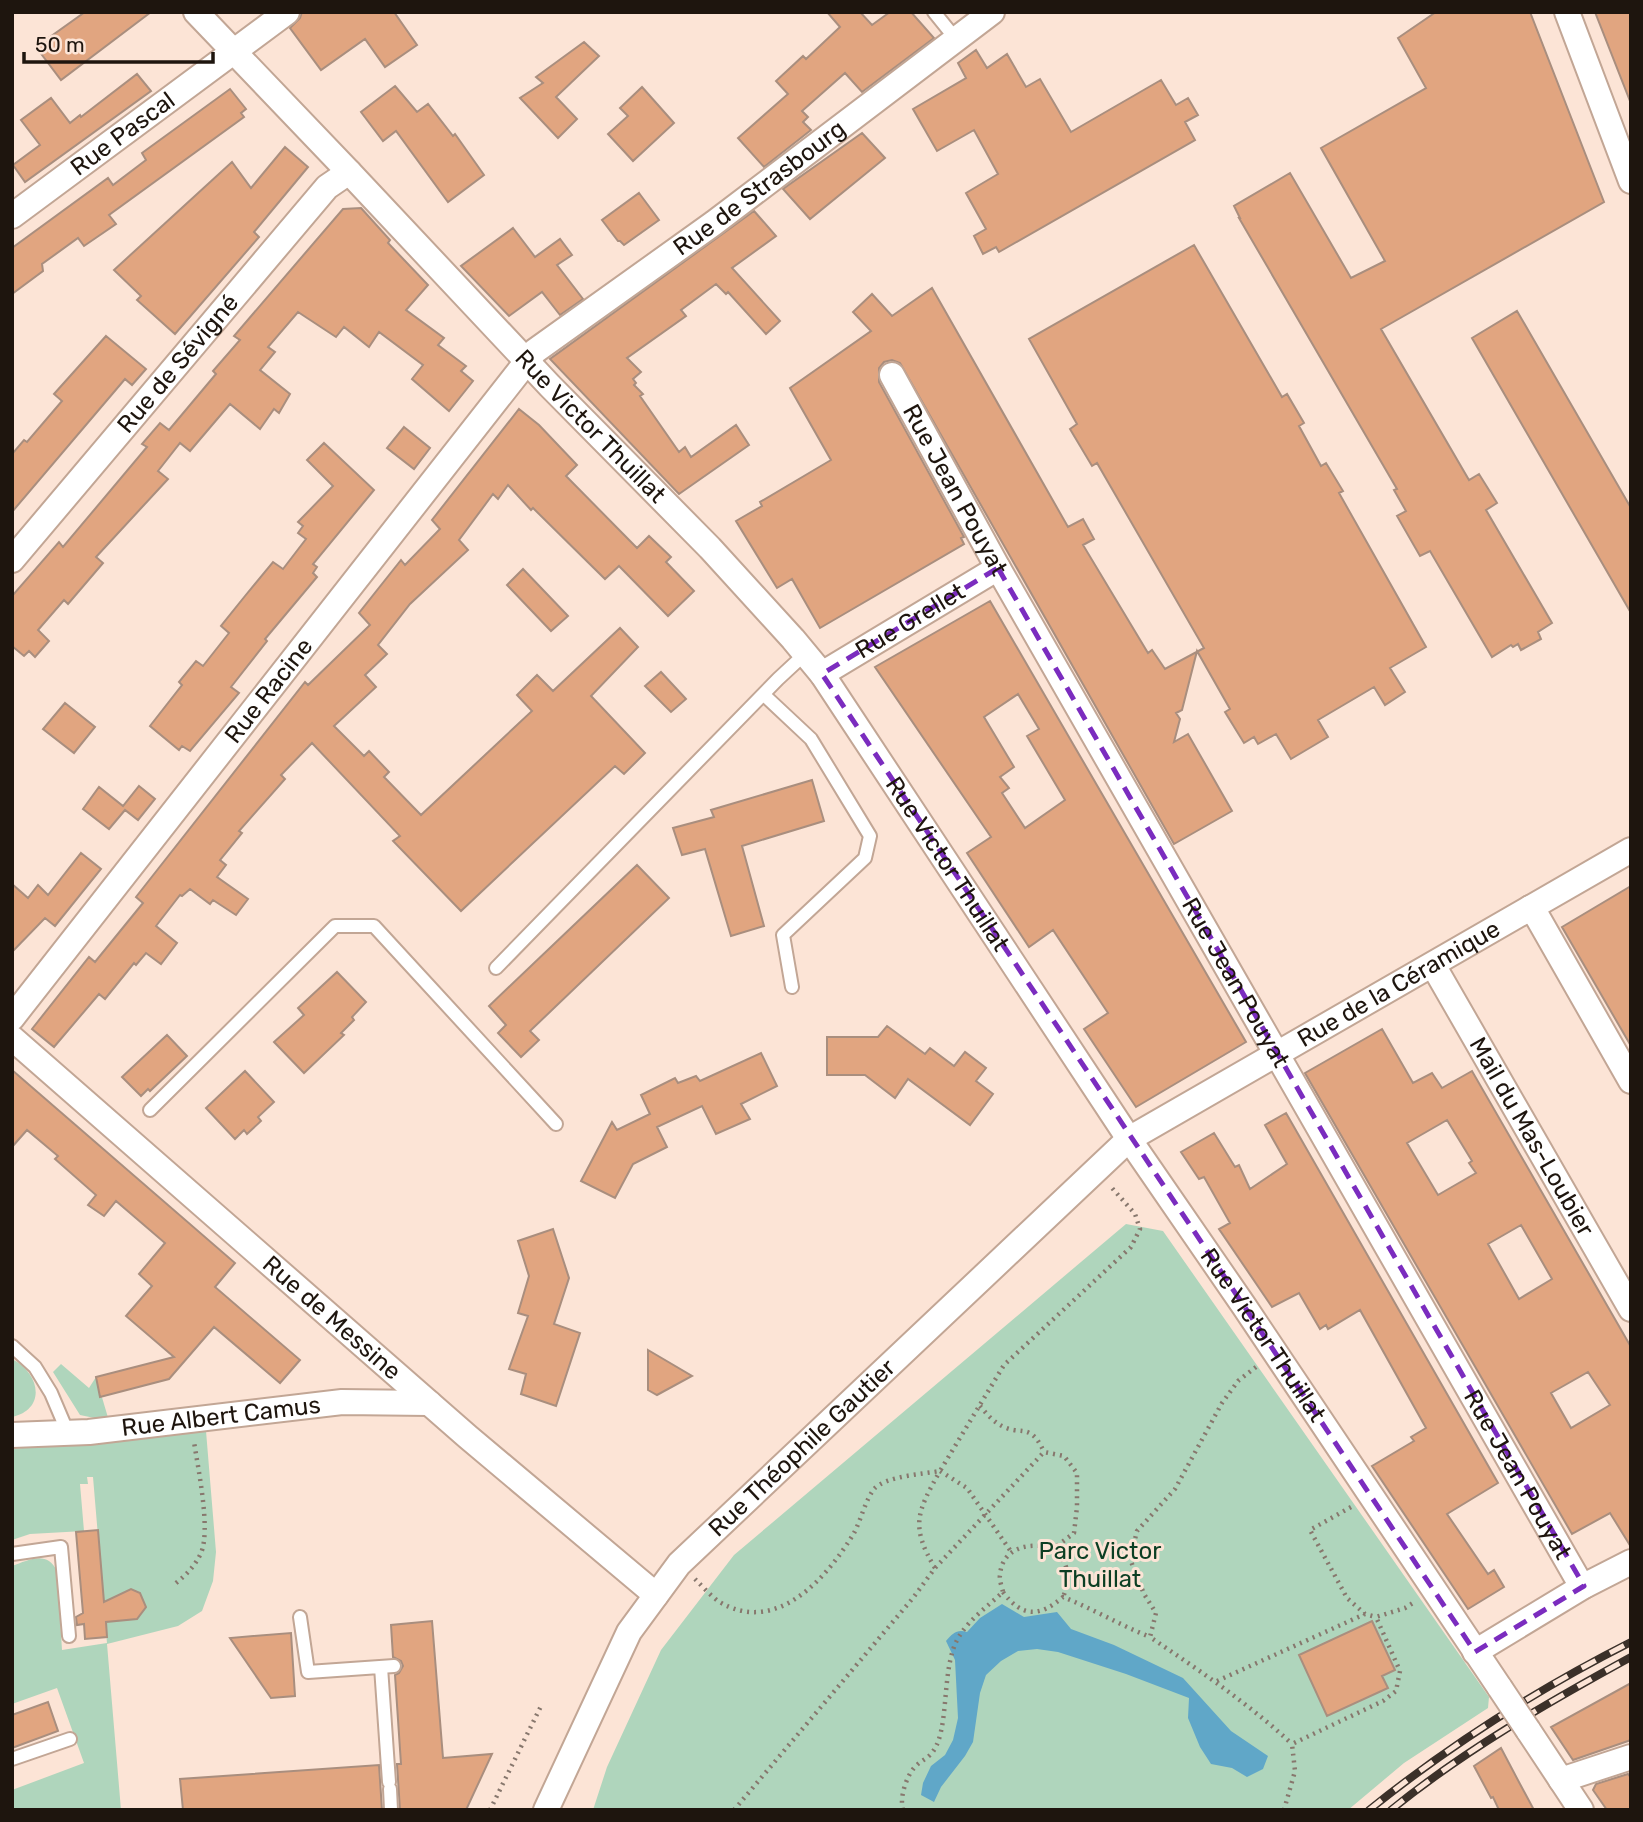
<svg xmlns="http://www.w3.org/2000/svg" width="1643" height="1822" viewBox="0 0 1643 1822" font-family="Rubik,sans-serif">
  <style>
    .green { fill: #afd5bc }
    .water { fill: #60a7c8 }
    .building { fill: #e1a580; stroke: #a98e7e; stroke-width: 2; fill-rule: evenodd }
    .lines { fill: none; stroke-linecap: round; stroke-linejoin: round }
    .service-casing { stroke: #c2a695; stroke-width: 16 }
    .minor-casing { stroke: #c2a695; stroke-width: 28 }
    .path { stroke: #87776d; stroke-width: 4.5; stroke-dasharray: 2 5; stroke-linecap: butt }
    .service { stroke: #fff; stroke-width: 12 }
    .minor { stroke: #fff; stroke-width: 24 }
    .rail-casing { stroke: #3b3029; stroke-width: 8 }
    .rail { stroke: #fce4d6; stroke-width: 5; stroke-dasharray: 16; stroke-linecap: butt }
    .minor-bridge-casing { stroke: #c2a695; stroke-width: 28; stroke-linecap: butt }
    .minor-bridge { stroke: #fff; stroke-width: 24 }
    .marked { fill: none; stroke: #7b2cbf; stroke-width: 5; stroke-dasharray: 14 9; stroke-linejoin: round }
    .labels { text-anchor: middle; stroke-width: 6; stroke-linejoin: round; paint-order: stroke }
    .street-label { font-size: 24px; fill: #1e150e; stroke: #fce4d6 }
    .park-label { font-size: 24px; fill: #0b3e23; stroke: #fce4d6 }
  </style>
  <rect width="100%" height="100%" fill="#fce4d6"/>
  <path class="green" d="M1126,1224l37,7 326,466 -1,11 -84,55 -56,47h-755l14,-43 54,-117 73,-95z
    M12,1359c28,14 35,50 0,58z
    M61,1364l28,24 7,-11 13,44 -29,-6 -27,-43z
    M206,1431l10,121 -3,29 -11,30 -24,15 -71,18 14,166h-109v-20l72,-27 -27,-75 -45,16v-138c17,-6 35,-16 45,5l5,79 45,-7 -14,-166h-6l1,7h-8l4,47 -54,3 -18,6v-91z"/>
  <path class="water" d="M1002,1604l22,13 33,-5 14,17 43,16 69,33 48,53 37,25 -5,13 -16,8 -15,-9 -21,-4 -11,-17 -12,-29 1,-20 -63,-24 -68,-22 -21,-3 -19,2 -17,10 -15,14 -6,18 -7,49 -8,14 -24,31 -7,15 -13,-7 2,-12 8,-17 14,-11 8,-15 5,-22 -3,-58 -9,-19c7,-8 11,-12 21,-9l13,-14z"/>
  <path class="building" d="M85,12h66l-90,68 -25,-33z
    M302,12h92l23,33 -32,22 -20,-28 -44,31 -31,-42 10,-10z
    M827,12h33l12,13 18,-13h21l23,26 -72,54 -17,-19 -43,38 6,6 -5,5 8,8 -47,37 -26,-29 50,-44 -12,-13 27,-25 3,3 34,-32z
    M1436,12h94l74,190 -223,127 88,151 10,-6 18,29 -11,7 66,113 -14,9 3,7 -20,11 -3,-6 -5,3 -2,-2 -19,12 -62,-106 -10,5 -23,-40 9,-5 -12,-21 3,-1 -158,-271h1l-6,-12 56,-33 61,105 34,-17 -64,-113 105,-60 -28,-50z
    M1595,12h36v89h-1z
    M584,42l15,14 -43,41 21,22 -19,19 -38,-40 23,-15 -7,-6z
    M976,50l11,18 20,-14 19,33 14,-8 31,53 90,-52 15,25 12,-7 10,17 -13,7 10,18 -196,112 -3,-5 -13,7 -9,-18 12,-7 -20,-36 32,-19 -24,-44 -37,21 -24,-42 53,-31 -8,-15z
    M137,74l14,17 -126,91 -12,-17 27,-20 -19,-25 30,-22 19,25 10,-8 1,2z
    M395,86l22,26 11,-8 25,32 2,-2 29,41 -36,27 -52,-71 -13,10 -22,-29z
    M642,87l32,36 -41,38 -25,-27 20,-18 -8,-8z
    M230,89l16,20 -5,4 3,4 -135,98 7,9 -32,22 -6,-8 -36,26 1,7 -31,23v-46l96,-70 5,7 33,-25 -4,-7z
    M862,133l23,25 -75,61 -27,-30z
    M285,147l23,20 -54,65 5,5 -84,97 -38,-34 4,-4 -27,-26 118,-108 19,26z
    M639,193l20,27 -35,25 -4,-4h-2l-16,-21z
    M361,208l29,32 -2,3 40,42 -22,25 38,28 -6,7 28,21 -5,5 12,10 -24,30 -37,-32 11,-14 -44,-33 -10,15 -25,-20 -8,10 -38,-25 -30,35 7,5 -15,18 30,24 -11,19 -5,-4 -14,20 -30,-25 -40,47 -10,-8 -22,28 10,8 -72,78 7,6 -35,41 -4,-4 -26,30 11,11 -14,16 -6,-6 -5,5 -12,-10v-50l47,-54 4,5 84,-100 -5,-3 18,-21 9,7 47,-56 -3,-3 27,-31 -6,-4 109,-127z
    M754,211l22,25 -44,32 48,53 -14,13 -38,-42 -2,2 -10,-10 -35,26 5,6 -59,42 14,14 -8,7 3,4 -2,2 9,9 -3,2 39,56 6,-5 6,10 45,-32 13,20 -70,49 -129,-135z
    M513,228l22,29 25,-18 12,16 -15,10 26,34 -23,16 -18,-23 -33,24 -48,-50z
    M1194,245l88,152 5,-3 17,29 -5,3 22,40 5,-3 17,28 -4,2 87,154 -36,21 15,24 -20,13 -11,-18 -56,33 10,17 -37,22 -15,-25 -18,10 -4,-7 -10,6 -19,-31 5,-3 -33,-58 -15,59 -6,3 4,6 -6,23 14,-8 44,77 -58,33 -274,-481 -8,-3 -8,2 -5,6v14l85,155 -3,1 3,6 -144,84 -28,-49 -15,9 -41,-67 26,-15 -2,-4 71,-42 -41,-72 81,-57 -18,-19 19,-18 20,22 40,-28 136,239 15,-8 11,20 -11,6 65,108 4,-3 13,19 39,-21 -107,-185 -5,3 -22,-37 7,-5 -48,-85z
    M1517,311l114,197v105l-159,-275z
    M106,336l40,33 -14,16 -7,-6 -113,133v-58l12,-14 3,2 35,-41 -8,-7z
    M519,409l20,16 38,40 -11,11 71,72 12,-12 22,21 -5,5 28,29 -26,25 -49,-50 -14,13 -72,-71 -2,2 -23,-25 -10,14 -5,-5 -34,46 9,10 -58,54 -32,41 9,9 -22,21 11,12 -42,39 30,30 5,-5 20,21 -5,5 37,38 111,-104 -15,-16 20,-20 16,16 67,-63 18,19 -47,49 54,57 -21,21 -9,-8 -154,145 -68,-70 7,-5 -88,-93 -31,32 4,4 -46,52 3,2 -22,27 6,5 -9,12 31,22 -12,16 -23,-15 -3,4 -20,-15 -8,7 -2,-1 -24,31 21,17 -16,21 -15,-11 -10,12 -2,-2 -29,36 -6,-5 -45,53 -22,-18 57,-72 6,5 48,-59 -7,-6 169,-215 3,3 62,-60 -11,-12 42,-53 4,5 35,-36 -8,-9z
    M404,427l26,21 -16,21 -27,-21z
    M324,443l50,47 -61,74 4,3 -4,6 4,4 -52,62 2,2 -36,46 8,6 -49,58 -8,-5 -3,4 -29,-24 32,-41 -3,-3 17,-21 7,5 26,-33 -8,-7 24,-30 28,-34 10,7 23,-30 -8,-6 5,-7 -5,-4 35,-36 -26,-26z
    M523,569l45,47 -17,15 -44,-46z
    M990,601l256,441 -110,65 -52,-78 24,-16 -55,-83 -24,17 -62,-94 24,-16 -116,-170zM1018,694l21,35 -12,7 38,64 -40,28 -23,-35 7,-5 -9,-11 14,-10 -30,-50z
    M661,672l25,27 -15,13 -26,-26z
    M65,703l30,24 -21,26 -31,-24z
    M812,780l12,41 -82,25 22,80 -33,10 -26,-87 -23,6 -9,-27 41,-11 -3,-7z
    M139,786l16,13 -17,21 -13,-10 -16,19 -26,-20 16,-22 24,19z
    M81,853l20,16 -46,57 -10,-8 -33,34v-68l16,14 10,-13 10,10z
    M637,865l32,33 -139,133 9,9 -18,17 -23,-24 8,-8 -17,-19z
    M1631,886v160l-69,-119z
    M337,972l29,30 -14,15 2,3 -13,13 3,2 -40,38 -30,-31 30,-27 -6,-7z
    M887,1026l38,28 5,-6 24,18 11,-14 21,16 -10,13 17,13 -23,31 -62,-46 -13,19 -30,-23h-38v-38h51z
    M1382,1029l31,54 19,-10 10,15 30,-17 159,276v200l-21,-34 -38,21 -267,-461zM1447,1120l25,41 -3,2 7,10 -38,22 -31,-52zM1521,1225l31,54 -33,20 -31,-55zM1588,1372l22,33 -39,23 -20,-35z
    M167,1035l20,21 -37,35 -2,-2 -7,7 -19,-19z
    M761,1053l16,33 -36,18 9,15 -34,15 -14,-28 -45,21 10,20 -34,17 -18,34 -34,-17 31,-59 5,8 33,-16 -9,-19 34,-17 3,5 18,-7 4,5z
    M12,1070l223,193 -20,24 85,73 -20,23 -66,-56 -45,52 -69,18 -4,-20 78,-20 -48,-41 26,-30 -13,-12 26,-31 -49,-42 -12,15 -16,-11 8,-10 -41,-36 3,-3 -31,-26 -15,17z
    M245,1071l29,31 -16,15 3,4 -14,13 -3,-4 -9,9 -29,-31z
    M1286,1113l212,370 -51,31 41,60 6,-4 10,17 -36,22 -96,-143 42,-25 -3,-4 15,-9 -66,-118 -32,19 -2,-4 -6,4 -21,-36 -27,14 -53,-78 11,-6 -26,-46 -5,2 -18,-27 33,-19 21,34 4,-2 11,24 37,-25 -22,-39z
    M553,1229l16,49 -15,46 26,9 -24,73 -35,-12 5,-20 -17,-5 19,-53 -10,-3 11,-37 -11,-35z
    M648,1350l44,26 -35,19 -9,-5z
    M98,1530l6,72 27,-13 9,4 6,14 -9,12 -31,3 1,15 -22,2 -1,-15 -7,1 -1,-8 7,-4 -7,-81z
    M432,1621l11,137 49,-4 -26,56h-66l-3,-46h4l-6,-89 4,-2 4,-7 -2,-5 -8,-4 -2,-32z
    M1372,1621l23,49 -13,6 6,12 -61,28 -28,-61z
    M291,1633l4,63 -24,2 -41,-60z
    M1631,1683v57l-58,20 -22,-33z
    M48,1702l10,29 -46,17v-33z
    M1501,1748l19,36 14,26h-35l-6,-13 -2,1 -17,-32z
    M379,1765l3,45h-199l-3,-31z
    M1628,1774l3,4v32h-24l-14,-20 3,-6z"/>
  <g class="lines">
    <g class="service-casing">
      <path id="service" d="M934,12l21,26
        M764,695l47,44 59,97 -5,22 -82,77 9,52
        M496,968l282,-289 28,-26
        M150,1110l185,-184h39l182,198
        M12,1346l23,21 16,26 17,40
        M12,1554l49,-7 8,89
        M300,1617l8,55 86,-6
        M381,1667l8,115
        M12,1759l58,-20
        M390,1789l1,21"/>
    </g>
    <g class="minor-casing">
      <g id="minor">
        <path id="s1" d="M196,12l153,160 201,214 160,162 83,91 29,35 307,465 115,167 256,382"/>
        <path d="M1567,12l64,169"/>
        <path id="s2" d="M12,216l275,-204"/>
        <path id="s3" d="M892,375l106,193 579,1010 7,8"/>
        <path id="s4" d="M12,560l315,-373 22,-15"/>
        <path id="s5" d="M822,674l176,-106"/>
        <path d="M1530,908l8,10 93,163"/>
        <path id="s6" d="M1433,965l198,344"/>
        <path id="s7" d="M12,1018l523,-667 179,-128 278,-211"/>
        <path id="s8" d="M12,1038l456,399 188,158"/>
        <path id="s9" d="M12,1435l77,-3 253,-30 87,1"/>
        <path d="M1475,1652l109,-66 47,-24"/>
        <path d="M1528,1730l53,80"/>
        <path d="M1561,1780l70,-23"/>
        <path id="s10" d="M546,1810l83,-178 50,-68 450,-425 502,-289"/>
      </g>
    </g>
    <path class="path" d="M1256,1367l-18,14 -16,22 -47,86 -38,42 -7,28 14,35 12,19 -6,24c50,34 98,66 142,107
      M980,1406c5,6 11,13 17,17 23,16 32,-4 47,29
      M1351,1507l-41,23 37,68 18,16
      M1053,1549c16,13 18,29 10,48
      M935,1568c-25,-42 -18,-56 5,-97l27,17 45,65
      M695,1579c7,7 15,16 23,22 58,36 109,-23 136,-68 7,-13 11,-32 20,-44 12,-13 49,-15 66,-18l64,-106 127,-118 9,-18 -5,-15 -23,-26
      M176,1583c11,-9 19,-17 25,-30 10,-23 -3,-85 -7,-111
      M1003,1592c19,26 37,25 60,5 30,12 57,28 87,40
      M1217,1681l148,-67 11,3
      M490,1810l51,-104
      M734,1810l179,-212 22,-30 109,-116 20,4 13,17v34l-3,26 -21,16c-22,-8 -51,-2 -53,26 -1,5 2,12 3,17 -14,13 -33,27 -43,43 -21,31 -8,98 -30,120 -4,4 -9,6 -13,10 -10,8 -18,33 -14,45
      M1284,1810l11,-39 -3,-27 91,-43 13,-10 4,-20 -24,-54 29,-9 11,-7"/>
    <use href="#service" class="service"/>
    <use href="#minor" class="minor"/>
    <g class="rail-casing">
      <path id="rail" d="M1369,1810c81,-65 169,-121 262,-168
        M1391,1810c74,-60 156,-107 240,-153"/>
    </g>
    <use href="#rail" class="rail"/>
    <g class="minor-bridge-casing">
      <path id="minor-bridge" d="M1500,1688l28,42"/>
    </g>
    <use href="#minor-bridge" class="minor-bridge"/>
  </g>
  <path class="marked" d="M998,568l586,1018 -109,66 -653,-978z"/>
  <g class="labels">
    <g class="street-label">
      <text dy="8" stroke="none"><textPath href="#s2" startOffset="138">Rue Pascal</textPath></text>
      <text dy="8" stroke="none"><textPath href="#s7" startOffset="1125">Rue de Strasbourg</textPath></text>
      <text dy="8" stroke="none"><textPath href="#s4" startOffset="257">Rue de Sévigné</textPath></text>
      <text dy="8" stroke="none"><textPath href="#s1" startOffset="572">Rue Victor Thuillat</textPath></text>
      <text dy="8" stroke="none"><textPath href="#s3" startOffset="131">Rue Jean Pouyat</textPath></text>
      <text dy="8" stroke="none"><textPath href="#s5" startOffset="103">Rue Grellet</textPath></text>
      <text dy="8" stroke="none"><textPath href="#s7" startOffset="416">Rue Racine</textPath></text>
      <text dy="8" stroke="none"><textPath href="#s1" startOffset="1139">Rue Victor Thuillat</textPath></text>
      <text dy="8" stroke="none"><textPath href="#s3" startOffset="698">Rue Jean Pouyat</textPath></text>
      <text dy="8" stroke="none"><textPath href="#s10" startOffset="1211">Rue de la Céramique</textPath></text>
      <text dy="8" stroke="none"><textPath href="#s6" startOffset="198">Mail du Mas-Loubier</textPath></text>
      <text dy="8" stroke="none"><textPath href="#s8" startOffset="425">Rue de Messine</textPath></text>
      <text dy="8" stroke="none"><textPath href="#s1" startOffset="1706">Rue Victor Thuillat</textPath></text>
      <text dy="8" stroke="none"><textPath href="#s9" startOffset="210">Rue Albert Camus</textPath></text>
      <text dy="8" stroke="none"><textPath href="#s10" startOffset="450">Rue Théophile Gautier</textPath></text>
      <text dy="8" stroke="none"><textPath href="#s3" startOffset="1265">Rue Jean Pouyat</textPath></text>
    </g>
    <g class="park-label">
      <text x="1100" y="1559">Parc Victor<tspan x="1100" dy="28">Thuillat</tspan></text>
    </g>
  </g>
  <rect width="1643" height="1822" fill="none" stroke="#1e150e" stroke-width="28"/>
  <path d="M24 52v10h189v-10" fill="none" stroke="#1e150e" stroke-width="3.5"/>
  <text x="35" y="52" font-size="21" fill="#1e150e" stroke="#fce4d6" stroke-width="5" paint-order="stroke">50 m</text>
</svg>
